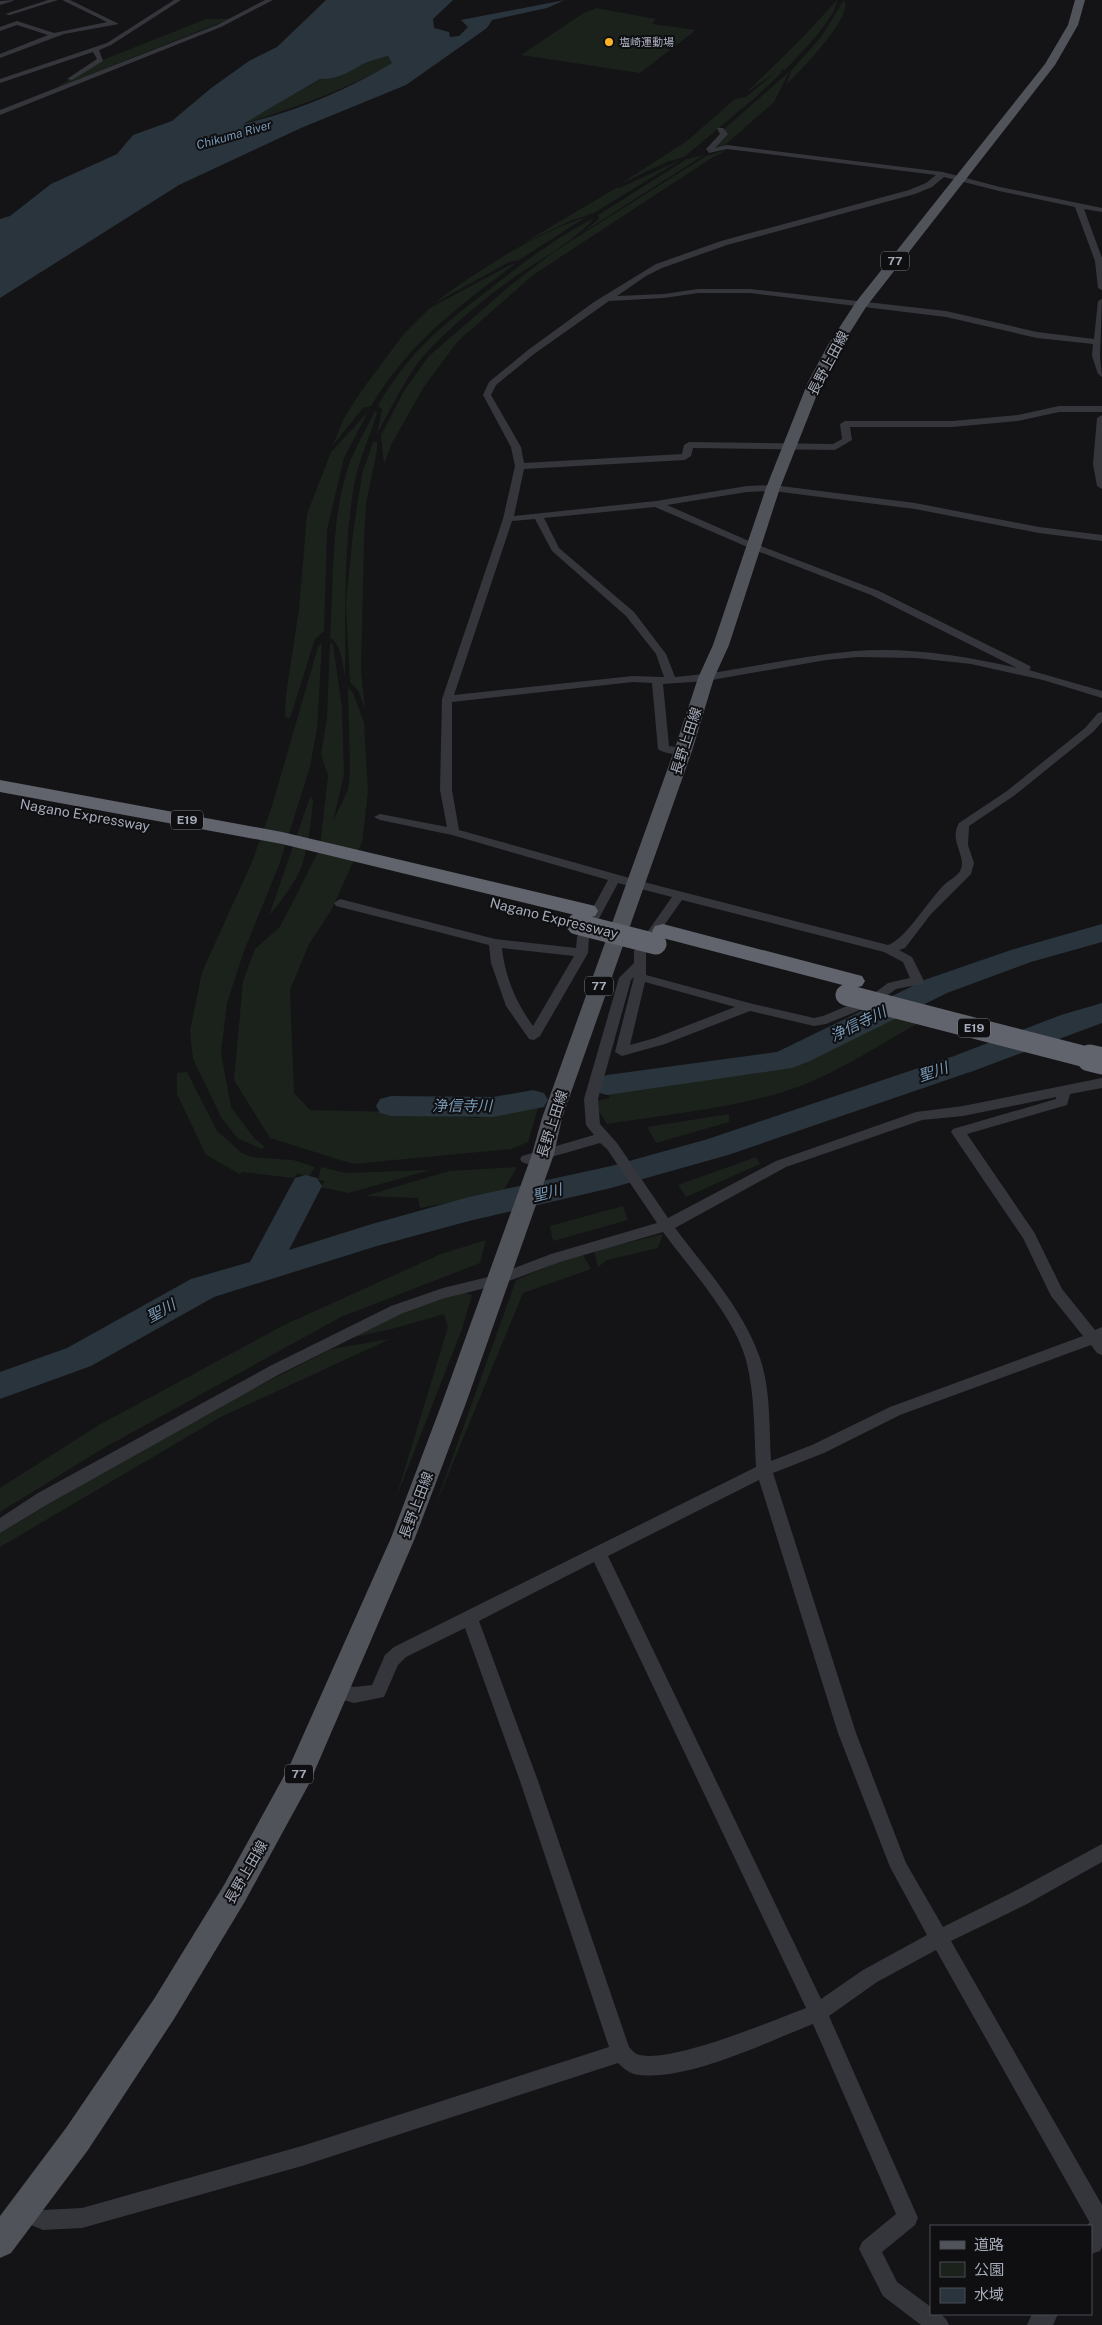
<svg xmlns="http://www.w3.org/2000/svg" width="1102" height="2325" viewBox="0 0 1102 2325" font-family="'Public Sans','Noto Sans JP',sans-serif">
  <style>
    .green { fill: #1a221b }
    .water { fill: #29343c; fill-rule: evenodd }
    .lines { fill: none; stroke-linecap: round; stroke-linejoin: round }
    .river { fill: #29343c; fill-rule: evenodd }
    .minor { fill: #35363c; fill-rule: evenodd }
    .tertiary { fill: #35363c; fill-rule: evenodd }
    .primary { fill: #51535b; fill-rule: evenodd }
    .motorway { fill: #61646d; fill-rule: evenodd }
    .motorway-bridge-far1 { stroke: #61646d; stroke-width: 21 }
    .motorway-bridge { stroke: #61646d; stroke-width: 27 }
    .poi-dot { fill: #ffb324; stroke: #0f0f12; stroke-width: 2 }
    .labels { text-anchor: middle; stroke-width: 4; stroke-linejoin: round; paint-order: stroke }
    .far-poi-label { font-size: 11px; fill: #a5abb8; stroke: #0f0f12; text-anchor: start }
    .far-water-label { font-size: 12px; font-style: italic; fill: #789ab7; stroke: #0f0f12 }
    .shield { fill: #0f0f12; stroke: #787c86; stroke-width: 1 }
    .shield-label { font-size: 12px; font-weight: bold; fill: #a5abb8 }
    .street-label { font-size: 14px; fill: #a5abb8; stroke: #0f0f12 }
    .water-label { font-size: 15px; font-style: italic; fill: #789ab7; stroke: #0f0f12 }
  </style>
  <rect width="100%" height="100%" fill="#141417"/>
  <path class="green" d="M837,0c0,17 -38,55 -51,69l-7,2h4l-26,25 -73,61 -17,5 -47,22 67,-43 48,-42 11,-2 30,-25 -30,21 60,-59z
    M844,0c10,17 -44,71 -58,85l5,-14 30,-34z
    M596,8l60,11 -4,5 44,6 -56,43 -119,-18 61,-41z
    M206,19h23l-177,71 53,-31z
    M389,56l4,7c-49,28 -100,45 -153,62l81,-46c17,2 29,-9 44,-16 7,-4 16,-5 24,-7z
    M789,72l-15,30 -50,44 -11,3 11,-20z
    M729,149l-19,10 -177,116 -76,67 -33,45 -32,56 -8,21 -3,-29 23,-44 24,-34 83,-72 41,-32 154,-97z
    M704,155l-122,78 17,-14 -1,-4 89,-56z
    M680,160l-86,53 -24,8 -48,23 94,-56h4z
    M586,217l-67,43 -10,2 -76,42c46,-34 98,-69 153,-87z
    M594,218c-16,22 -66,48 -89,66 -26,19 -69,55 -88,80 -15,22 -27,46 -40,70l5,-24 -4,-5c8,-13 16,-26 26,-38 22,-29 53,-53 82,-75 34,-27 69,-54 108,-74z
    M515,264c-60,45 -104,77 -144,142l-8,2 -30,37 11,-27 18,-28 41,-55 27,-27 80,-43z
    M375,411l2,2c-7,25 -19,47 -23,73 -11,62 -8,127 -9,190 -3,-13 -3,-31 -15,-38 4,-60 0,-122 21,-179 7,-16 16,-32 24,-48z
    M368,412l-24,46 -17,72 -3,101 -9,8 -25,79 -5,-1 1,-22 13,-86 8,-95 24,-62z
    M373,442h4v9l-11,52 -2,37 -3,130 4,39 -7,-19 -8,-8 -4,-78 7,-71 9,-59z
    M322,643l-5,85 -7,39 -31,98 -35,86 -17,52 -6,50 10,54 24,32 10,8 -3,2 -25,-11 -16,-21 -28,-58 -3,-28 12,-59 50,-110 20,-56 46,-159z
    M330,643l3,1 9,65 2,66 -11,46 15,-31 2,-19 -2,-84 5,6 11,30 4,69 -6,50 -30,67 -23,35 -19,46 4,103 16,17 85,2 82,6 61,-10 -10,34 -17,7 -158,15 -83,-26 -36,-58 9,-99 12,-32 25,-22 40,-79 8,-73 -7,-20 6,-37z
    M310,797l3,3c-2,21 -4,42 -10,62 -6,20 -22,38 -34,54z
    M892,1014l30,7c-45,25 -90,56 -139,71 -55,17 -120,23 -176,32l-11,-17 1,-6 13,-3 -4,-8 88,-10 102,-16z
    M187,1072l30,59 25,22 10,4 41,3 22,7 -7,11 -10,-5 -4,5 -52,-6 -2,2 -34,-19 -29,-61v-21z
    M729,1114v8l-73,21 -9,-16z
    M756,1157l4,7 -74,33 -8,-12z
    M321,1167l25,6 84,-3 -81,23 -29,-6 5,-6 -7,-1z
    M517,1167l-15,26 -82,15 -2,-10 -53,-2 84,-25z
    M623,1206l5,14 -75,21 -3,-15z
    M663,1234l-5,14 -51,12 -9,7 -4,-16z
    M486,1240l-6,23 -139,54 -239,132 -102,63v-24l99,-63 185,-100 157,-71z
    M583,1255l8,14 -68,24 -89,216 82,-229 43,-18z
    M461,1292l11,3 -10,34 -66,169 52,-171 -4,-13 -52,15 -42,9 38,-19z
    M390,1339l-169,78 -221,130v-14l183,-108 148,-76z"/>
  <path class="water" d="M326,0h127l-20,19 1,9 15,4 1,5 9,-1 9,-9 -7,-7 104,-20 -18,8 -55,12 -5,8 -81,57 -105,43 -122,57 -179,113v-79l10,-3 41,-32 66,-30 16,-19 39,-14 38,-32 39,-28 28,-14zM388,56l4,7c-45,27 -97,49 -149,61l77,-45c18,1 30,-8 45,-16 7,-3 16,-5 23,-7z"/>
  <g class="lines">
    <path class="river" d="M1102,924v18l-71,20 -84,31 -137,68 -18,7 -185,27 -11,-3 -4,-7 4,-7 11,-3 170,-23 150,-73 84,-29z
      M1102,1003v20l-126,47 -248,85 -117,33 -142,33 -92,25 -163,51 -123,69 -91,33v-27l67,-24 124,-69 59,-17 45,-84 11,-3 11,3 5,8 -33,64 83,-26 97,-27 142,-31 97,-27 246,-83 107,-41z
      M533,1090l11,3 4,7 -4,7 -51,10 -102,-1 -11,-3 -4,-7 4,-7 11,-3 102,1z"/>
    <path class="minor" d="M14,0l-1,1 -13,4v-4z
      M48,0h10l-48,15 -5,-1z
      M62,0h8l49,24 -55,10 -64,24v-4l48,-19 -31,-10 -17,6v-4l17,-6 37,12 53,-11z
      M174,0h7l-70,45 -12,5 4,11 -31,19 -5,-1 30,-20 -4,-7 -93,31v-4l107,-36z
      M265,0h8l-52,27 -221,88v-5l217,-85z
      M717,128h6l5,6 -13,14 12,-3 216,27 57,15 102,21v4l-18,-3 18,49v32l-4,-2 -3,-27 -20,-54 -76,-16 -55,-14 -12,10 -17,7 -188,51 -65,23 -16,8 -29,20 47,-2 34,-5h52l196,22 91,21 57,7 4,-38 4,-2 -2,57 2,21 -4,-3 -6,-18 1,-12 -56,-6 -91,-21 -196,-24h-52l-34,5 -55,3 -75,53 -38,31 -5,10 30,52 3,16 158,-9 2,-9 5,-3 144,2 9,-5 -2,-15 5,-3h107l66,-6 41,-9h43v6h-43l-41,9 -66,6h-102l2,13 -17,10 -142,-2 -2,8 -6,4 -161,9 -10,47 142,-15 91,-15 26,-1 142,18 124,24 63,8v6l-63,-8 -124,-24 -142,-18 -26,1 -80,13 91,40 121,46 151,75 1,2 -2,2 73,21v7l-59,-18 -72,-16 -55,-6 -58,-1 -32,3 -120,21 -43,3 6,62 18,3 2,2 -2,2c-8,2 -23,1 -29,-4l-6,-66 -19,-1 -181,20v88l7,40 181,51 248,64c17,-5 41,-46 57,-61 7,-6 17,-10 17,-20 0,-14 -12,-25 -3,-41l48,-32 78,-63 13,-15 4,-1v10l-9,10 -78,63 -46,31 -1,19 6,18 -3,11 -40,40 -26,34 -6,2 13,7 12,24 -2,3 -26,5 -19,14 -51,21 -12,2 -64,-15 -85,33 -43,12 -7,-4 19,-75 -3,3 -33,119 2,25 17,19 51,75 108,-57 140,-49 47,-6 139,-28v10l-32,6 -3,11 -100,29 67,98 28,57 33,41 7,-3v28l-5,-2 -6,-8 -191,70 -76,38 -51,20 83,260 50,130 37,64 70,-35 89,-48v18l-75,42 -76,37 151,264v30l-7,-3 -159,-282 -59,32 -48,34 89,202 -3,7 -33,27 15,30 34,25v7c10,0 14,1 18,11h-28l-38,-29 -24,-47 3,-7 34,-28 -83,-190c-46,18 -131,60 -179,50 -6,-2 -11,-6 -16,-11l-316,103 -220,62 -39,2 -26,-11 -3,-7 3,-7 7,-3 19,8 39,-2 220,-62 307,-99 -89,-266 -55,-153 -59,29 -8,8 -14,32 -30,6 -24,-7 -3,-5 3,-5 6,-3 18,4 18,-2 13,-30 9,-8 362,-180c-2,-35 -1,-73 -10,-107 -12,-44 -56,-91 -83,-128l-103,30 -62,23 -53,13 -44,16 -121,60 -230,129 -50,30v-15l38,-25 232,-127 121,-60 52,-18 53,-13 55,-21 106,-31 -50,-74 -7,-6 -73,21 -5,-2 -2,-3 2,-3 72,-21 -8,-10 -2,-26 35,-121 15,-15v-12l38,-54 -54,-14 -29,54 -1,16 -48,83 -6,4 -5,-1 -23,-33 -15,-43 -2,-18 -153,-39 -2,-3 6,-4 155,40 81,9 1,-11 31,-57 -156,-45 -72,-15 -6,-3 6,-3 67,13 -7,-37 2,-91 61,-180 12,-53 -4,-19 -28,-52 6,-13 39,-32 66,-48 62,-38 65,-23 188,-51 17,-7 10,-8 -209,-26 -18,4 -3,-4 14,-15zM655,507l97,42 119,46 146,73c-52,-12 -107,-21 -162,-17 -60,5 -119,21 -180,26l-9,-23 -32,-42 -75,-64 -15,-30zM535,519l17,32 74,65 30,38 8,23 -31,-1 -179,19 58,-174zM682,900l202,52 19,10 7,16 -22,5 -19,14 -46,19 -9,2 -65,-15 -103,-28v-24zM502,948l72,8 -41,70c-17,-23 -28,-49 -31,-78zM645,982l90,25 -80,31 -25,7zM1056,1097v2l-103,30 -2,3 72,106 28,58 32,40 -193,71 -78,38 -41,16c-2,-33 0,-71 -11,-103 -17,-49 -54,-89 -85,-130l111,-61 136,-47 41,-4zM759,1480l79,253 52,134 37,68 -64,35 -42,29 -213,-443zM594,1562l212,446c-32,12 -140,58 -169,46 -3,-1 -6,-5 -8,-7l-91,-266 -59,-160z
      M1102,415v74l-5,-3 -4,-22 4,-46z"/>
    <path class="tertiary" d="M1102,2213v34l-2,4 -9,3v-28h-4l6,-10z
      M1032,2314h26l-5,11h-26z"/>
    <path class="primary" d="M1075,0h10l-7,25 -23,40 -189,242 -24,38 -20,37 -42,106 -51,157 -15,33 -22,73 -130,367 -8,36 -88,249 -51,135 -106,246 -65,119 -70,116 -86,131 -77,103 -11,5v-42l66,-88 88,-129 70,-114 65,-118 102,-229 51,-135 90,-249 10,-36 132,-367 24,-73 15,-33 53,-157 42,-106 20,-37 28,-43 189,-238 23,-39z"/>
    <path class="motorway" d="M0,780l282,52 305,72 8,2 3,5 -3,5 -8,2 -305,-74 -282,-52z
      M663,924l199,52 3,5 -3,5 -8,2 -199,-52 -3,-5 3,-5z"/>
    <path class="motorway-bridge-far1" d="M577,924l79,20
      M846,995l248,64"/>
    <path class="motorway-bridge" d="M1090,1058l12,3"/>
  </g>
  <circle class="poi-dot" cx="609" cy="42" r="5"/>
  <g class="labels">
    <g class="far-poi-label">
      <text x="619" y="46">塩崎運動場</text>
    </g>
    <g class="far-water-label">
      <text transform="translate(234 135) rotate(-16)" y="4">Chikuma River</text>
    </g>
    <g class="shield">
      <rect x="881" y="251.5" width="28" height="19" rx="4"/>
      <rect x="171" y="810.5" width="32" height="19" rx="4"/>
      <rect x="585" y="976.5" width="28" height="19" rx="4"/>
      <rect x="958" y="1018.5" width="32" height="19" rx="4"/>
      <rect x="285" y="1764.5" width="28" height="19" rx="4"/>
    </g>
    <g class="shield-label">
      <text x="895" y="265">77</text>
      <text x="187" y="824">E19</text>
      <text x="599" y="990">77</text>
      <text x="974" y="1032">E19</text>
      <text x="299" y="1778">77</text>
    </g>
    <g class="street-label">
      <text transform="translate(828 363) rotate(-62)" y="5">長野上田線</text>
      <text transform="translate(686 741) rotate(-72)" y="5">長野上田線</text>
      <text transform="translate(85 815) rotate(10)" y="5">Nagano Expressway</text>
      <text transform="translate(554 918) rotate(14)" y="5">Nagano Expressway</text>
      <text transform="translate(552 1124) rotate(-72)" y="5">長野上田線</text>
      <text transform="translate(416 1505) rotate(-69)" y="5">長野上田線</text>
      <text transform="translate(246 1872) rotate(-60)" y="5">長野上田線</text>
    </g>
    <g class="water-label">
      <text transform="translate(858 1024) rotate(-26)" y="5">浄信寺川</text>
      <text transform="translate(933 1072) rotate(-19)" y="5">聖川</text>
      <text x="462" y="1111">浄信寺川</text>
      <text transform="translate(547 1193) rotate(-14)" y="5">聖川</text>
      <text transform="translate(161 1311) rotate(-29)" y="5">聖川</text>
    </g>
  </g>
  <rect x="930" y="2225" width="162" height="90" fill="#0f0f12" stroke="#4b4d54"/>
  <rect x="940" y="2241" width="25" height="8" fill="#51535b" stroke="#4b4d54"/>
  <text x="974" y="2250" font-size="15" fill="#a5abb8">道路</text>
  <rect x="940" y="2262" width="25" height="15" fill="#1a221b" stroke="#4b4d54"/>
  <text x="974" y="2275" font-size="15" fill="#a5abb8">公園</text>
  <rect x="940" y="2288" width="25" height="15" fill="#29343c" stroke="#4b4d54"/>
  <text x="974" y="2300" font-size="15" fill="#a5abb8">水域</text>
</svg>
